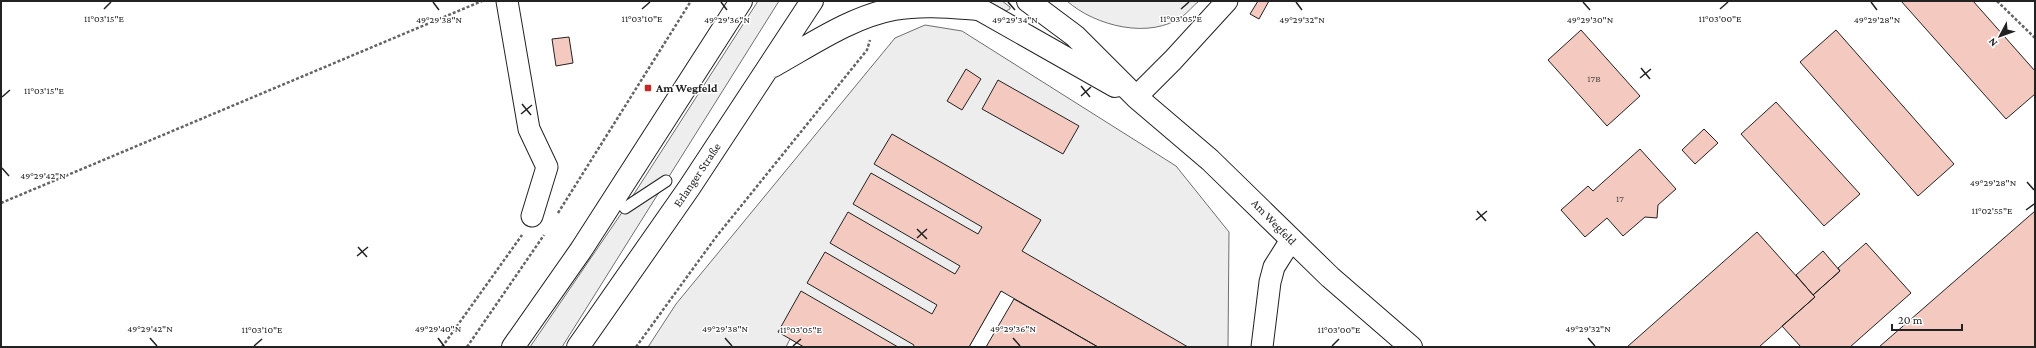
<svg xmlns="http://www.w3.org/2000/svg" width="2036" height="348" viewBox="0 0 2036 348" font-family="'Crimson Pro',serif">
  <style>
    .green { fill: #eee; stroke: #6f6f6f }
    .parking { fill: #ededed; stroke: #6f6f6f }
    .building { fill: #f3c9c0; stroke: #222 }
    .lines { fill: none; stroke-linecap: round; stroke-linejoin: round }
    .service-casing { stroke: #222; stroke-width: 13 }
    .minor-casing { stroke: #222; stroke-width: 23 }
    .tertiary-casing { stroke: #222; stroke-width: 24 }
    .primary-casing { stroke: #222; stroke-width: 24 }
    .path { stroke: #646464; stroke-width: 2.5; stroke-dasharray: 3 2; stroke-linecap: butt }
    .service { stroke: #fff; stroke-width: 11 }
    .minor { stroke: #fff; stroke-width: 21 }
    .tertiary { stroke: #fff; stroke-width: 22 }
    .primary { stroke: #fff; stroke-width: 22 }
    .ticks { fill: none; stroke: #222; stroke-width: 1.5 }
    .poi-dot { fill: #c62828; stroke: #fff; stroke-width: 1.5 }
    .labels { text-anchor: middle; stroke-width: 3; stroke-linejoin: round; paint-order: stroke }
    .number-label { font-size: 10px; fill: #564c4a }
    .poi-label { font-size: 12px; font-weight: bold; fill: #222; stroke: #fff; text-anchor: start }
    .street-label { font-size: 12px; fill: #222; stroke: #fff }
    .ticks-label { font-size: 10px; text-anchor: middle; fill: #222; stroke: #fff; stroke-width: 3; stroke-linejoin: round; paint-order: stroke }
  </style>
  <rect width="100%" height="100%" fill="#fff"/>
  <path class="green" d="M758,1h21l-217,346h-32l95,-139z
    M988,1h14l8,6v2l-4,2z
    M1067,1h132c-6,5 -11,11 -16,15 -33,24 -88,10 -116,-15z"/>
  <path class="parking" d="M925,25l37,6 214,135 53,66 -1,115h-40l-187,-56 -32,56h-165l-14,-8 -4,8h-138l28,-43 219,-266z"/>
  <path class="building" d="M1258,1h11l-10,18 -9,-5z
    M1901,1h72l62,70v23l-29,25z
    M1581,30l59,66 -33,30 -59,-66z
    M1836,30l118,134 -36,32 -118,-134z
    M569,37l4,26 -17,3 -4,-27z
    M966,69l15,10 -19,31 -15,-9z
    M998,80l81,46 -16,28 -81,-45z
    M1776,102l84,92 -36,32 -83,-92z
    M1704,129l14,14 -23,21 -13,-14z
    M892,134l149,86 -19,31 166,96h-90l-97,-56 -32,56h-56l1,-2 -107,-62 18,-31 107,62 5,-9 -107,-62 18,-31 107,62 5,-8 -107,-62 18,-31 107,61 4,-7 -108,-63z
    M1640,149l36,40 -18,16 -1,13 -12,-1 -22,19 -16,-18 -22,19 -24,-27 27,-24 5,5z
    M2035,211v136h-156z
    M1757,232l58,65 -56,50h-132z
    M1866,243l45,50 -61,54h-49l-19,-21 33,-29 -2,-2 27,-24 -2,-3z
    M1823,251l17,20 -27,24 -17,-20z
    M801,291l97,56h-94l-26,-15z
    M1014,299l84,48h-112z"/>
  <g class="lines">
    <g class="service-casing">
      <path id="service" d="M625,208l41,-27"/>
    </g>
    <g class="minor-casing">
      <path id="minor" d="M507,1l22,128 18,38 -15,49
        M1136,97l37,-37 54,-59
        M1262,347l8,-65 4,-15 17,-27"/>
    </g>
    <g class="tertiary-casing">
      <path id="tertiary" d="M965,1l150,85
        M1028,1l47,35 61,61 74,63 120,117 81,70"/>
    </g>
    <g class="primary-casing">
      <path id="primary" d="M773,66c38,-21 78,-49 121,-57 29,-5 57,-2 86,0
        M513,347l68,-97 160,-249
        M578,347l111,-159 123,-187"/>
    </g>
    <path class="path" d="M1997,1l38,37
      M1,203l481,-202
      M558,213l133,-212
      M442,347l80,-112
      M467,347l77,-112
      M636,347l80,-110 151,-187 3,-10"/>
    <use href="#service" class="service"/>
    <use href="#minor" class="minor"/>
    <use href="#tertiary" class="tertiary"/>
    <use href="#primary" class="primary"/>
  </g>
  <path class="ticks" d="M433,2l6,8M721,2l6,8M1008,2l7,8M1296,2l6,8M1583,2l7,8M1871,2l6,8M104,9l7,-7M642,9l8,-7M1181,9l8,-7M1720,9l8,-7M1641,68l9,11M1640,78l11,-9M1081,86l9,11M1081,96l10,-9M2,97l8,-7M522,104l9,11M521,114l11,-9M2,168l7,8M2027,182l7,8M2026,210l8,-6M1477,211l9,10M1476,220l11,-9M917,229l10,10M917,238l10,-9M358,247l9,10M357,256l11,-9M150,338l7,8M438,338l6,8M725,338l7,8M1013,338l7,8M1588,338l7,8M254,346l8,-7M793,346l8,-7M1332,346l7,-7"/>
  <rect class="poi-dot" x="644" y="84" width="8" height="8" rx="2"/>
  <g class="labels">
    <g class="number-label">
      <text x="1594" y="82">17B</text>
      <text x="1620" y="202">17</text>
    </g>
    <g class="poi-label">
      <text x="656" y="92">Am Wegfeld</text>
    </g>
    <g class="street-label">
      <text transform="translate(697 175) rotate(-56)" y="4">Erlanger Straße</text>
      <text transform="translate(1274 222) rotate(46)" y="4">Am Wegfeld</text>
    </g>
  </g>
  <g class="ticks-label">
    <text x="104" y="22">11°03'15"E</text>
    <text x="642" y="22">11°03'10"E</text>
    <text x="1181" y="22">11°03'05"E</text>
    <text x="1720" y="22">11°03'00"E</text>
    <text x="439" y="23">49°29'38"N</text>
    <text x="1015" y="23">49°29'34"N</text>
    <text x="1590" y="23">49°29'30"N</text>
    <text x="1877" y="23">49°29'28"N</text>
    <text x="727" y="23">49°29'36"N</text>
    <text x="1302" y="23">49°29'32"N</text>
    <text x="44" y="94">11°03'15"E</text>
    <text x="43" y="179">49°29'42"N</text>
    <text x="1993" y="186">49°29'28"N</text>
    <text x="1992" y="214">11°02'55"E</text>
    <text x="150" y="332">49°29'42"N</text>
    <text x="438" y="332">49°29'40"N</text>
    <text x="725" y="332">49°29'38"N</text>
    <text x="1013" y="332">49°29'36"N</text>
    <text x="1588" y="332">49°29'32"N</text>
    <text x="262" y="333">11°03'10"E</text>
    <text x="801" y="333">11°03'05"E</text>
    <text x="1339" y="333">11°03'00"E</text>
  </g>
  <rect width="2036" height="348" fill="none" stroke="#222222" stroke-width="4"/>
  <g transform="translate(2000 36) rotate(229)" stroke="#ffffff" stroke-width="3" paint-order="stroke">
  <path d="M0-3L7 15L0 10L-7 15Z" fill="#222222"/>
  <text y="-6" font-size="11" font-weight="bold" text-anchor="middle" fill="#222222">N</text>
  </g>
  <path d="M1892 324v6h70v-6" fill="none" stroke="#222222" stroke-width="2"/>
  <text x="1898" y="324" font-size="12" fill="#222222" stroke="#ffffff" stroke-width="3" paint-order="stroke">20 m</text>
</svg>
